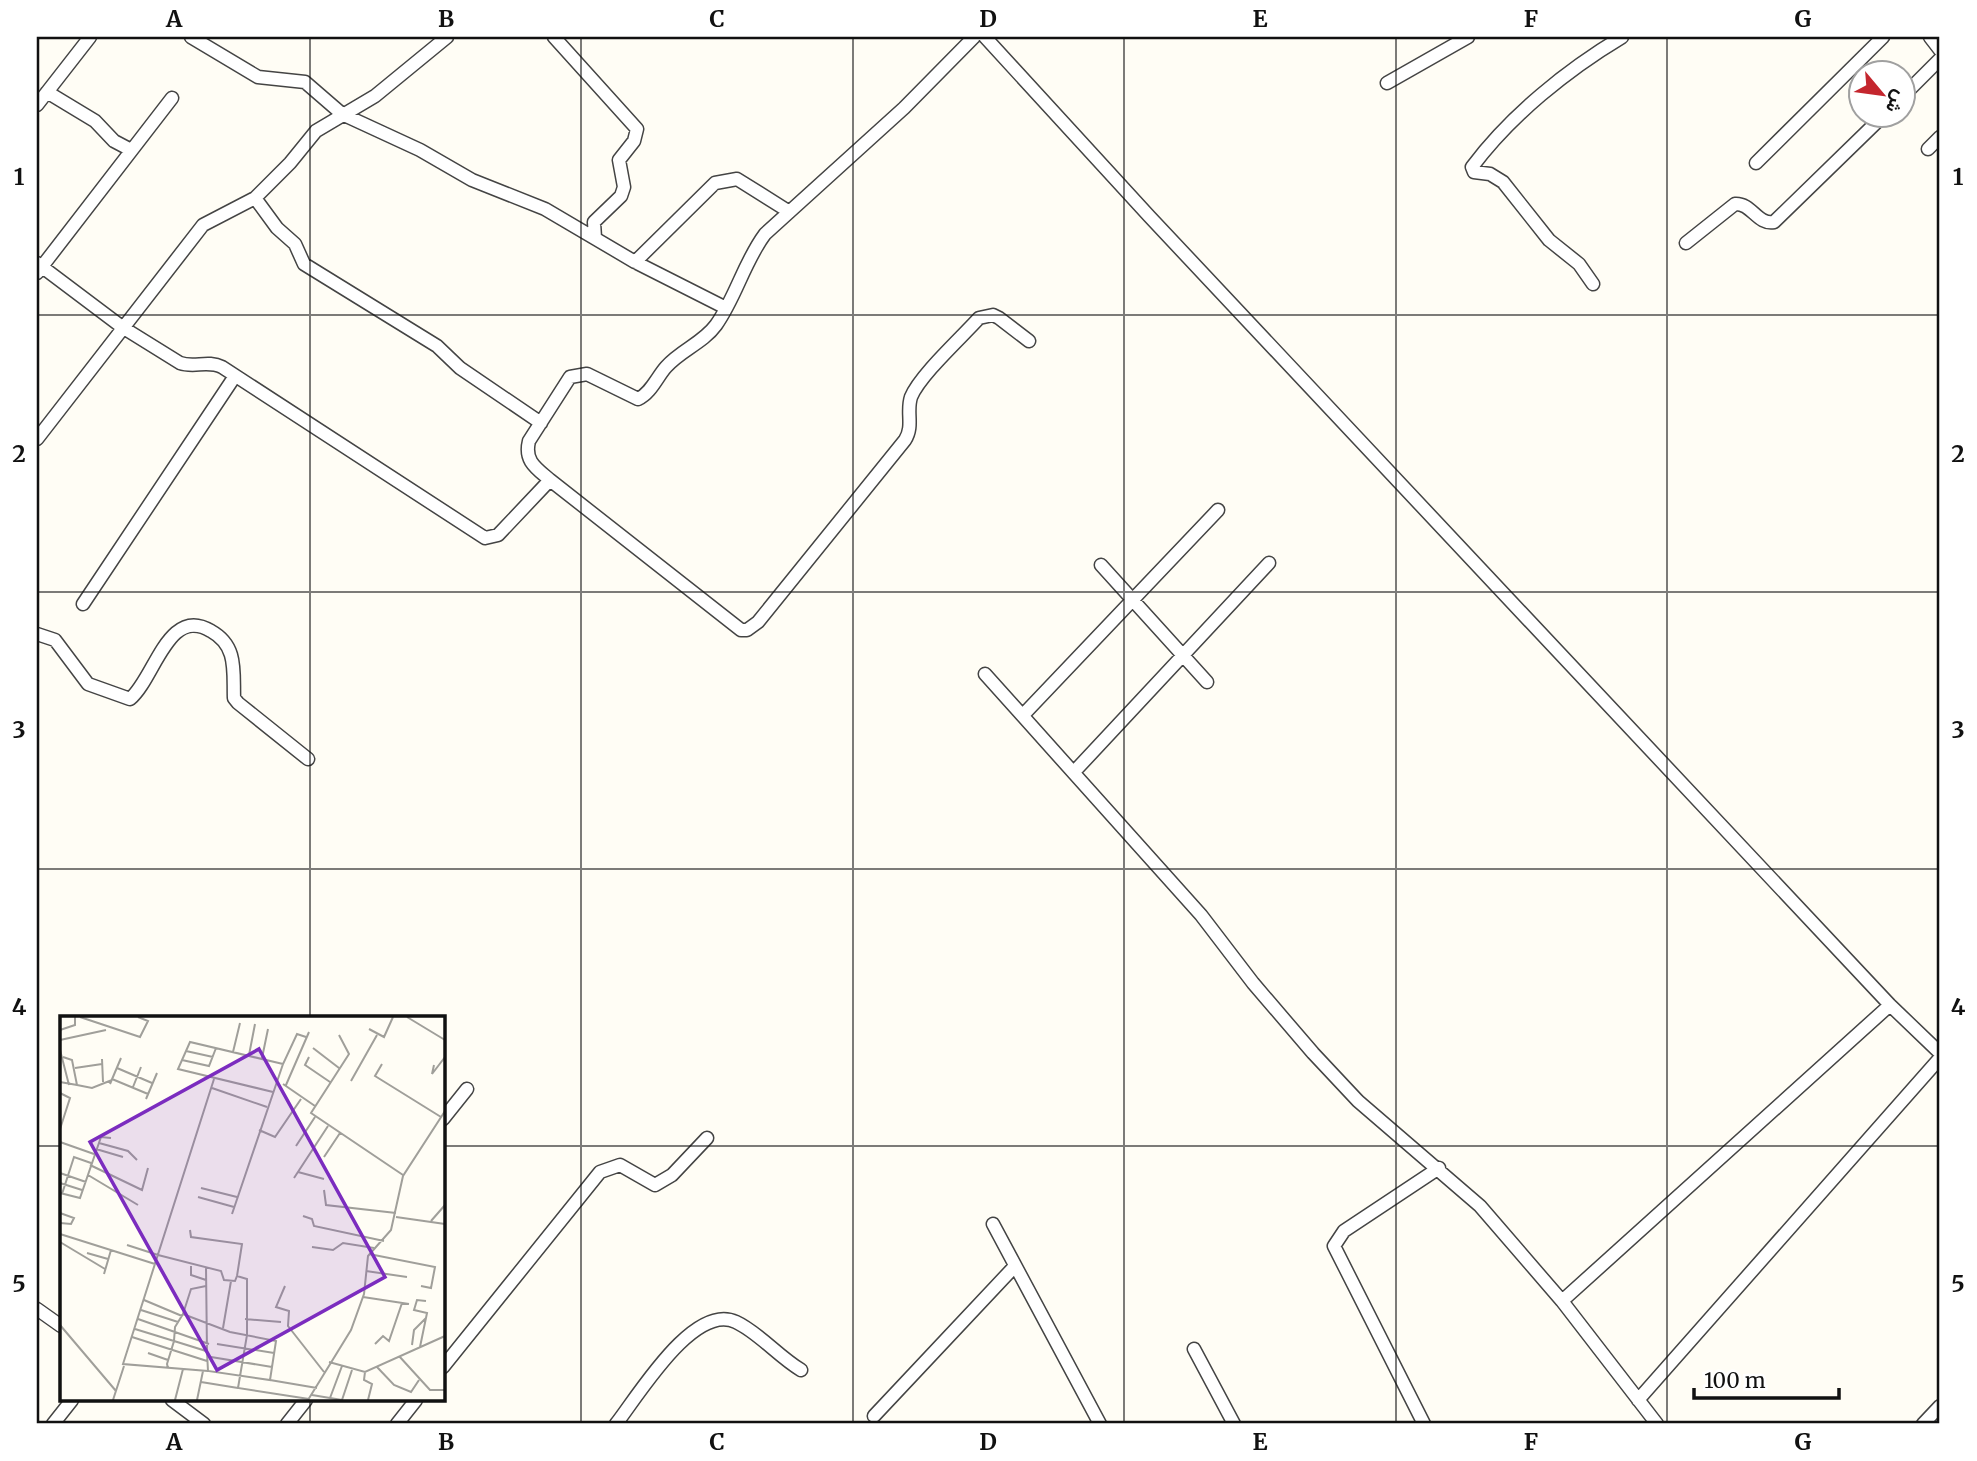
<svg xmlns="http://www.w3.org/2000/svg" width="1977" height="1461" viewBox="0 0 1977 1461" font-family="Merriweather,Vazirmatn,serif">
  <style>
    .lines { fill: none; stroke-linecap: round; stroke-linejoin: round }
    .street-casing { stroke: #444; stroke-width: 15 }
    .street { stroke: #fff; stroke-width: 12 }
    .grid { fill: none; stroke: #111; stroke-width: 2; stroke-opacity: 0.55 }
    .inset-road { fill: none; stroke: #a09f9a; stroke-width: 2 }
    .view { fill: #7b2cbf; fill-opacity: 0.15; stroke: #7b2cbf; stroke-width: 3.5 }
    .inset-edge { fill: none; stroke: #111; stroke-width: 3.5 }
    .neatline { fill: none; stroke: #111; stroke-width: 2.5 }
    .grid-label { font-size: 23px; text-anchor: middle; font-weight: bold; fill: #111 }
  </style>
  <rect width="100%" height="100%" fill="#fffdf5"/>
  <g class="lines">
    <g class="street-casing">
      <path id="street" d="M191,37l67,40 47,5 37,32 78,36 52,30 73,29 90,53 91,46
        M554,37l83,92 -3,12 -15,19 5,27 -3,9 -27,26 1,16
        M985,37l164,179 741,789 50,48
        M1930,37l10,13
        M1387,83l81,-46
        M47,92l48,29 19,20 17,9
        M1904,95l36,-36
        M37,105l53,-68
        M1928,149l12,-12
        M1756,163l127,-126
        M255,198l22,30 18,16 9,20 133,82 23,22 81,55
        M1686,243l49,-39c17,-1 22,21 39,18l109,-106
        M635,262l80,-79 22,-4 51,32
        M37,263l85,64 58,36c14,5 28,-3 42,4l263,171 13,-3 52,-55c-14,-12 -26,-19 -21,-39l41,-64 17,-3 51,25c13,-6 19,-22 28,-32 15,-17 37,-24 50,-42 20,-28 28,-63 49,-91l139,-126 70,-71
        M37,273l135,-175
        M1593,284l-14,-20 -30,-24 -46,-58 -13,-8 -16,-2 -2,-5c39,-52 95,-97 150,-130
        M37,439l166,-214 52,-27 35,-35 26,-32 59,-35 72,-59
        M550,480l191,150h6l11,-8 147,-182c9,-14 1,-28 6,-43 9,-22 51,-60 68,-79l14,-3 6,3 30,23
        M1101,565l106,117
        M83,604l152,-228
        M37,634l18,6 33,44 42,15c25,-21 38,-94 81,-68 27,15 22,40 23,67l4,5 70,56
        M985,674l216,241 52,68 60,70 45,48 122,105 82,95 95,123
        M1024,714l194,-204
        M1074,772l195,-209
        M443,1119l24,-30
        M993,1224l107,200
        M1562,1301l328,-296
        M37,1309l24,17
        M1194,1349l40,75
        M443,1367l157,-195 20,-7 35,20 17,-10 35,-37
        M172,1400l32,24
        M1638,1400l302,-342
        M874,1416l141,-150
        M53,1424l19,-24
        M287,1424l19,-24
        M397,1424l19,-24
        M616,1424c22,-28 78,-122 120,-102 22,10 43,35 65,48
        M1424,1424l-90,-178 10,-15 95,-63
        M1923,1424l17,-18"/>
    </g>
    <use href="#street" class="street"/>
  </g>
  <path class="grid" d="M310,37v981M581,37v1387M853,37v1387M1124,37v1387M1396,37v1387M1667,37v1387M37,315h1903M37,592h1903M37,869h1903M37,1146h24M443,1146h1497M310,1400v24"/>
  <g transform="translate(60 1016)">
    <rect width="385" height="385" fill="#fffdf5"/>
    <path class="inset-road" d="M20,1l60,20 8,-16 -10,-4M347,1l38,23M309,13l15,8 9,-20M0,14l15,-5v-8M279,19l10,19 -38,59 92,62M0,24l46,-10M253,32l26,20M0,34l9,35M126,35l27,6M173,36l7,-29M189,39l6,-31M249,41l-4,8 25,17M202,42l6,-29M42,43l1,23M122,44l27,6 7,-18M322,48l-7,12 66,41M374,49l-2,9 13,-17M15,52l27,-4M57,52l35,15M52,63l36,15M291,65l26,-46M0,66l17,3 -5,-25 -9,-3M50,68l11,-26M223,68l32,22M17,69l15,3 20,-8M226,69l23,-53M73,71l8,-20M152,72l55,19M213,76l-95,-23 12,-27 93,22M0,77l10,5 -10,31M86,83l11,-26M199,114l16,7 26,-38M0,126l34,12M39,127l29,8 9,9M236,130l19,-29M36,133l27,8M264,141l16,-24M30,149l52,25 6,-22M238,156l26,7M0,157l26,9M28,159l50,30M234,162l34,-52M0,167l22,7M141,172l36,9M264,174l2,15 70,8M0,177l20,5 21,-61 10,1M2,178l12,-37 17,6M138,181l36,10M0,197l14,5 -3,6 -11,-1M172,198l51,-150 14,-30 9,3M243,200l9,3 2,7 70,15M336,201l49,7M371,205l14,-16M130,214l1,7 51,7 -5,32M0,218l95,30M0,226l45,27M67,229l31,10M252,231l21,3 10,-7 31,5M27,237l21,6M309,238l66,13 -4,21 -10,-2M98,239l63,16 3,9 11,1 2,-5 10,3v56l-9,53 71,11M131,250v9l15,5M146,251l1,85M306,255l41,6M44,258l7,-24M225,270l-9,21 13,4 -1,15 36,46M303,281l46,7M84,284l38,16M81,294l37,12M123,298l8,-25 15,-3M78,303l71,25M185,303l36,3M0,309l56,66M163,312l8,-47M75,313l39,12 32,10 1,1 1,19 62,9 6,-39 -46,-9 -47,-18 -8,13 -1,14 -7,23 1,4M72,321l75,24M157,328l57,9M315,328l8,-8 6,5 13,-38M352,329l2,-15 12,-12M360,331l7,-34 -13,-3 3,-10 9,1M88,337l20,7M339,340l31,34h15M151,341l61,10M269,346l36,10 80,-36M317,351l17,18 17,7 8,-12M148,355l-85,-7 91,-285M305,356l-1,8 8,4 -4,16M210,364l47,8M141,366l37,6M252,379l30,5M270,382l12,-32M53,384l11,-34M115,384l8,-31M137,384l6,-29M248,384l43,-70 13,-36 4,-38 23,-26 12,-54 42,-65M282,384l10,-30"/>
    <path class="view" d="M199,33l126,228 -168,93 -127,-228z"/>
    <rect width="385" height="385" class="inset-edge"/>
  </g>
  <rect width="1977" height="1461" fill="none" stroke="#ffffff" stroke-width="77"/>
  <g transform="translate(1882 94) rotate(119)"><circle r="33" fill="#ffffff" stroke="#a0a0a0" stroke-width="2"/>
  <path d="M0-5L12 26L0 18L-12 26Z" fill="#c4262e"/>
  <text y="-10" font-size="19" font-weight="bold" text-anchor="middle" fill="#111111">ش</text>
  </g>
  <path d="M1694 1388v10h145v-10" fill="none" stroke="#111111" stroke-width="3.5"/>
  <text x="1704" y="1388" font-size="21" fill="#111111" stroke="#ffffff" stroke-width="5" paint-order="stroke">100 m</text>
  <rect x="38" y="38" width="1900" height="1384" class="neatline"/>
  <g class="grid-label">
    <text x="174" y="27">A</text>
    <text x="446" y="27">B</text>
    <text x="717" y="27">C</text>
    <text x="988" y="27">D</text>
    <text x="1260" y="27">E</text>
    <text x="1531" y="27">F</text>
    <text x="1803" y="27">G</text>
    <text x="19" y="185">1</text>
    <text x="1958" y="185">1</text>
    <text x="19" y="462">2</text>
    <text x="1958" y="462">2</text>
    <text x="19" y="738">3</text>
    <text x="1958" y="738">3</text>
    <text x="19" y="1015">4</text>
    <text x="1958" y="1015">4</text>
    <text x="19" y="1292">5</text>
    <text x="1958" y="1292">5</text>
    <text x="174" y="1450">A</text>
    <text x="446" y="1450">B</text>
    <text x="717" y="1450">C</text>
    <text x="988" y="1450">D</text>
    <text x="1260" y="1450">E</text>
    <text x="1531" y="1450">F</text>
    <text x="1803" y="1450">G</text>
  </g>
</svg>
